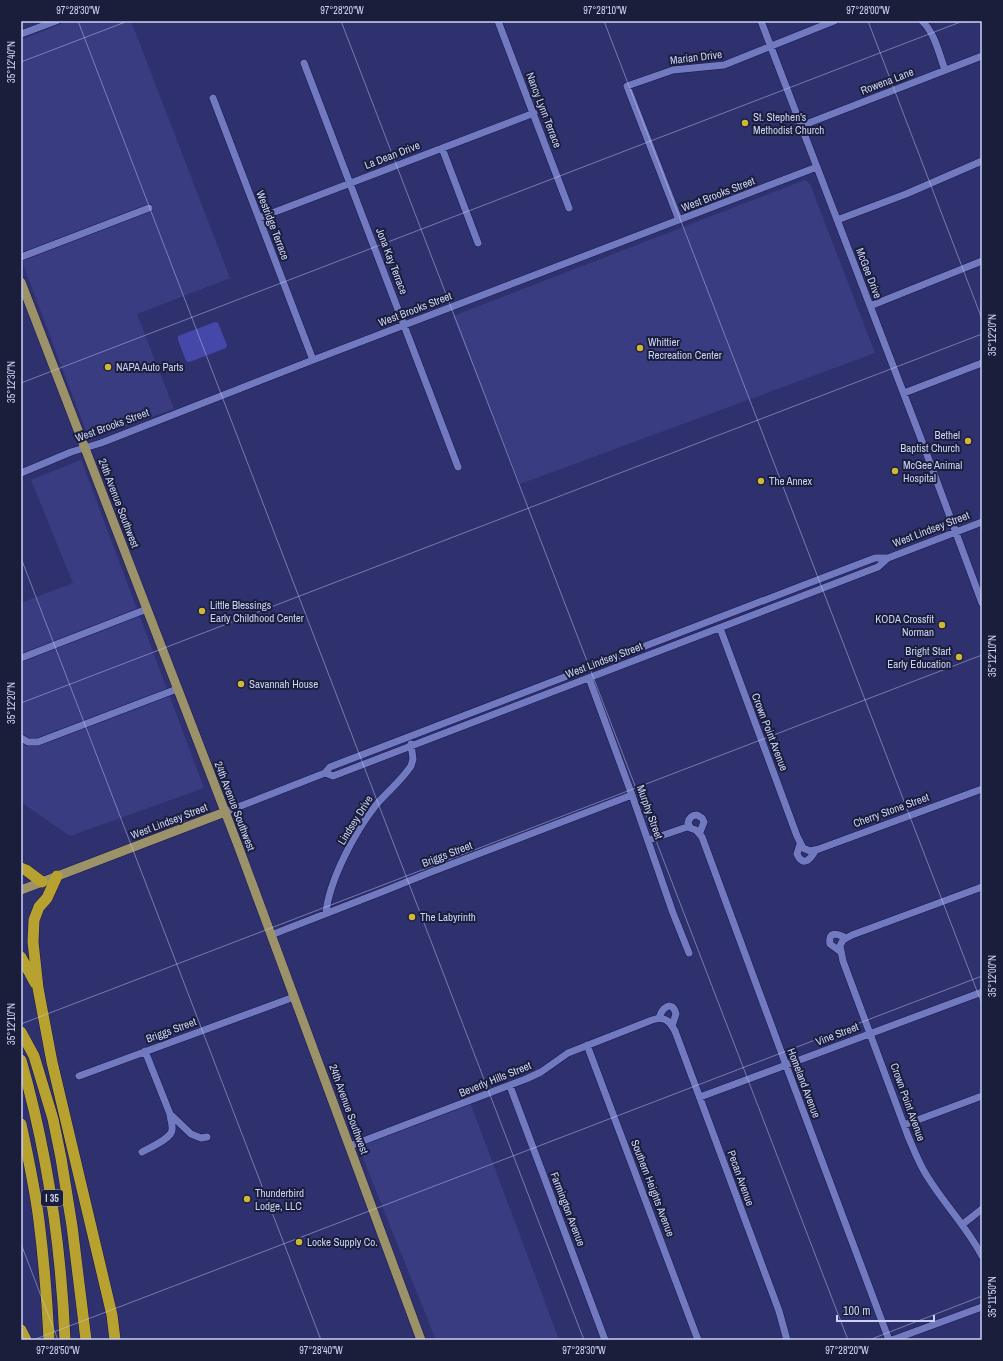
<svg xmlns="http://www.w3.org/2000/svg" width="1003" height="1361" viewBox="0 0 1003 1361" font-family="'Archivo Narrow',sans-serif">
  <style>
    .built { fill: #393c80 }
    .green { fill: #4547a9 }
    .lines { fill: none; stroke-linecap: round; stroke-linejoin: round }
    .minor-casing { stroke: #191652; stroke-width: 8 }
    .major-casing { stroke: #191652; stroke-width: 10 }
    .highway-casing { stroke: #191652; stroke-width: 12 }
    .minor { stroke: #727abf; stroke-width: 7 }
    .major { stroke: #9c9269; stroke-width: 9 }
    .highway { stroke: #b8a22f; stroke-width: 11 }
    .ticks { fill: none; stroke: #cbd2f7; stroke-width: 1; stroke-opacity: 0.45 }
    .poi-dot { fill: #d1b736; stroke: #1b1e3a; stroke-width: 1.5 }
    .labels { text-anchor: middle; stroke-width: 4; stroke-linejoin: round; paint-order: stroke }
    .shield { fill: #1b1e3a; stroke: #969cbe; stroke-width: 1 }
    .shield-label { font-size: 10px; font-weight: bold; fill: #cbd2f7 }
    .street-label { font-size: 11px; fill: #cbd2f7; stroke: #1b1e3a }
    .poi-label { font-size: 11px; fill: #cbd2f7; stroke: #1b1e3a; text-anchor: start }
    .neatline { fill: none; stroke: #cbd2f7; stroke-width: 1.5 }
    .ticks-label { font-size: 10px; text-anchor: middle; fill: #cbd2f7 }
  </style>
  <rect width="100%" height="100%" fill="#2f316f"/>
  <path class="built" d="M68,21h63l99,257 -93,36 37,95 -85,30 -68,-180v-219z
    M805,180l5,4 65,169 -355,131 -67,-168z
    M81,460l123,328 -134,48 -49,-34v-199l52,-20 -42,-103z
    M470,1102l69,184 20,54h-123l-78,-194z"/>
  <path class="green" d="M215,322l3,1 9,22 -1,3 -34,13 -4,1 -2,-1 -8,-21v-4z"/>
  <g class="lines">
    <g class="minor-casing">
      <path id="minor" d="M498,21l71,187
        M761,21l162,423 59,159
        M922,21c13,12 17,33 23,49
        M21,34l35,-13
        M304,63l154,404
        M213,98l100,262
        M801,126l181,-70
        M442,148l36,95
        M259,218l275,-105
        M679,220l-52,-134 46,-16 51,-5 110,-44
        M837,220l69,-26 76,-33
        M21,257l128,-49
        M870,306l112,-45
        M904,393l78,-30
        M21,473l50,-21 30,-9 212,-83 504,-193
        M720,628l77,208 6,12 7,3 9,-2 163,-60
        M21,658l126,-49
        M589,678l43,117 41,118 16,40
        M21,738l7,4h10l139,-53
        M325,773l8,3 52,-20 485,-186 8,-3 10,-9
        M225,812l100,-39 5,-6 474,-182 71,-27h13l94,-36
        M690,827l-2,-4c1,-5 4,-8 9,-8l5,3 2,4 -4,10
        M649,840l38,-13 9,3 6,7 84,228 103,275
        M800,844l-3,10c6,13 13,6 18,-3
        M982,887l-130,48 -9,5 -3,6 3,15 65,175c6,14 11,28 19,40 17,28 40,51 55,80
        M326,913c3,-32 29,-82 50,-108 11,-13 25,-24 35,-39l2,-7 -2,-15
        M271,935l113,-44 47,-19 201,-77
        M841,952l-11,-8c-2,-14 8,-10 16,-6
        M659,1018c3,-10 13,-19 17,-4l-4,12
        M587,1045l111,295
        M145,1051l25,63 21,20 10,4 6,-1
        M79,1076l215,-79
        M510,1086l95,254
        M700,1097l282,-105
        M904,1125l78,-29
        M350,1146l176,-67 15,-7 27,-19 84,-33c12,-4 17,0 23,11l104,280 8,29
        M142,1152c7,-4 29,-13 30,-22 1,-5 -2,-11 -2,-16
        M963,1224l19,-15
        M892,1340l90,-33"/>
    </g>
    <g class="major-casing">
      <path id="major" d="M21,282l218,566 182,492
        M21,890l204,-78"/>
    </g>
    <g class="highway-casing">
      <path id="highway" d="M21,868l5,2 16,12
        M57,876l-10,22 -8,9 -5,13 -1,22 5,46 14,74 60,253 3,25
        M21,957l14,26
        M21,1032l13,24 19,63 8,39 11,68 14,114
        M21,1060c26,91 40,185 44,280
        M21,1124c7,32 14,64 18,97 5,39 8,79 10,119
        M21,1330l5,10"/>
    </g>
    <use href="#minor" class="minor"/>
    <use href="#major" class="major"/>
    <use href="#highway" class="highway"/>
  </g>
  <path class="ticks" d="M78,21l506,1319M341,21l507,1319M604,21l378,983M868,21l114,298M21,62l107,-41M21,383l942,-362M21,558l300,782M21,703l961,-369M21,1024l961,-369M21,1244l37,96M33,1340l949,-364M869,1340l113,-44"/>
  <g class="poi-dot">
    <circle cx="745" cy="123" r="4"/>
    <circle cx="640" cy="348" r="4"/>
    <circle cx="108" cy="367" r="4"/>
    <circle cx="968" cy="441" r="4"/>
    <circle cx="895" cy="471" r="4"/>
    <circle cx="761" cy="481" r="4"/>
    <circle cx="202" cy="611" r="4"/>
    <circle cx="942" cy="625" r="4"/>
    <circle cx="959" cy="657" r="4"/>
    <circle cx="241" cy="684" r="4"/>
    <circle cx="412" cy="917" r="4"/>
    <circle cx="247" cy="1199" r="4"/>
    <circle cx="299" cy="1242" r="4"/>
  </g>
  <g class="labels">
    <rect class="shield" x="41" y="1190" width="22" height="16" rx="3"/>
    <g class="shield-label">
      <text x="52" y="1202">I 35</text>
    </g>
    <g class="street-label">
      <text transform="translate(696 57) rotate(-7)" y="4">Marian Drive</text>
      <text transform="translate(887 81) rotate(-21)" y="4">Rowena Lane</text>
      <text transform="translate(544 110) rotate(69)" y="4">Nancy Lynn Terrace</text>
      <text transform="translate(392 155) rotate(-21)" y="4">La Dean Drive</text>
      <text transform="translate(718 194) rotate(-21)" y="4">West Brooks Street</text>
      <text transform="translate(273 225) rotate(69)" y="4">Westridge Terrace</text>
      <text transform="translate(392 261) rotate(69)" y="4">Jona Kay Terrace</text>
      <text transform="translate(869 273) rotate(69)" y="4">McGee Drive</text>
      <text transform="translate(415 309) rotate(-21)" y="4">West Brooks Street</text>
      <text transform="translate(112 425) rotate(-20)" y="4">West Brooks Street</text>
      <text transform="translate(119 503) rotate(69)" y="4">24th Avenue Southwest</text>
      <text transform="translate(931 529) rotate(-21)" y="4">West Lindsey Street</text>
      <text transform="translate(604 660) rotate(-21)" y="4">West Lindsey Street</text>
      <text transform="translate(770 732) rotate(69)" y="4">Crown Point Avenue</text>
      <text transform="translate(235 806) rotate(69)" y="4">24th Avenue Southwest</text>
      <text transform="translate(891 810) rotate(-20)" y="4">Cherry Stone Street</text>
      <text transform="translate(650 812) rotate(70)" y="4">Murphy Street</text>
      <text transform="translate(355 820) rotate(-58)" y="4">Lindsey Drive</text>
      <text transform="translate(169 821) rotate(-21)" y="4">West Lindsey Street</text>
      <text transform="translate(447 854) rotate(-21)" y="4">Briggs Street</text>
      <text transform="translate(171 1030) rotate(-20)" y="4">Briggs Street</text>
      <text transform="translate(837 1034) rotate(-21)" y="4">Vine Street</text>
      <text transform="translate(495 1079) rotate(-22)" y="4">Beverly Hills Street</text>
      <text transform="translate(804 1083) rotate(69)" y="4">Homeland Avenue</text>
      <text transform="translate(908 1102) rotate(70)" y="4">Crown Point Avenue</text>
      <text transform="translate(349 1109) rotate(70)" y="4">24th Avenue Southwest</text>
      <text transform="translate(741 1178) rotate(70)" y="4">Pecan Avenue</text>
      <text transform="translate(653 1188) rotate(69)" y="4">Southern Heights Avenue</text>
      <text transform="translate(568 1209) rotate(69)" y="4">Farmington Avenue</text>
    </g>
    <g class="poi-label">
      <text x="753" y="121">St. Stephen's<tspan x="753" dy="13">Methodist Church</tspan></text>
      <text x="648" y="346">Whittier<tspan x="648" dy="13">Recreation Center</tspan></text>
      <text x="116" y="371">NAPA Auto Parts</text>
      <text x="960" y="439" text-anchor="end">Bethel<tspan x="960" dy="13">Baptist Church</tspan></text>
      <text x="903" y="469">McGee Animal<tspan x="903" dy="13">Hospital</tspan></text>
      <text x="769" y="485">The Annex</text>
      <text x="210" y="609">Little Blessings<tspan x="210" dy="13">Early Childhood Center</tspan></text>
      <text x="934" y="623" text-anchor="end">KODA Crossfit<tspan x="934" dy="13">Norman</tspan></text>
      <text x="951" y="655" text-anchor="end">Bright Start<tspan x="951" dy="13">Early Education</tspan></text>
      <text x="249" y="688">Savannah House</text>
      <text x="420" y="921">The Labyrinth</text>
      <text x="255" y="1197">Thunderbird<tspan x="255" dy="13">Lodge, LLC</tspan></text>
      <text x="307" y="1246">Locke Supply Co.</text>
    </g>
  </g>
  <rect width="1003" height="1361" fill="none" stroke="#1b1e3a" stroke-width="44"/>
  <path d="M837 1315v6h97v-6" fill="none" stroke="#cbd2f7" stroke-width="2"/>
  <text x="843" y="1315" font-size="12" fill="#cbd2f7" stroke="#1b1e3a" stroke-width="3" paint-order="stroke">100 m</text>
  <rect x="22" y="22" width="959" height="1317" class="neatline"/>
  <g class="ticks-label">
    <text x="78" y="14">97°28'30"W</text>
    <text x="342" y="14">97°28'20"W</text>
    <text x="605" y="14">97°28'10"W</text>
    <text x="868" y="14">97°28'00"W</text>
    <text transform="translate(11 62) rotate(-90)" y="4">35°12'40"N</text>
    <text transform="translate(992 335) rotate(-90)" y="4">35°12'20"N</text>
    <text transform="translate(11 382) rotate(-90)" y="4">35°12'30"N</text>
    <text transform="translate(992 656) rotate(-90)" y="4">35°12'10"N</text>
    <text transform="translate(11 703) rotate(-90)" y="4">35°12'20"N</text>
    <text transform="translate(992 976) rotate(-90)" y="4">35°12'00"N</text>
    <text transform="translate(11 1024) rotate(-90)" y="4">35°12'10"N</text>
    <text transform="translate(992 1297) rotate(-90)" y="4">35°11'50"N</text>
    <text x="58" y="1354">97°28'50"W</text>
    <text x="321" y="1354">97°28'40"W</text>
    <text x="584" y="1354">97°28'30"W</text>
    <text x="847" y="1354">97°28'20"W</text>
  </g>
</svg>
